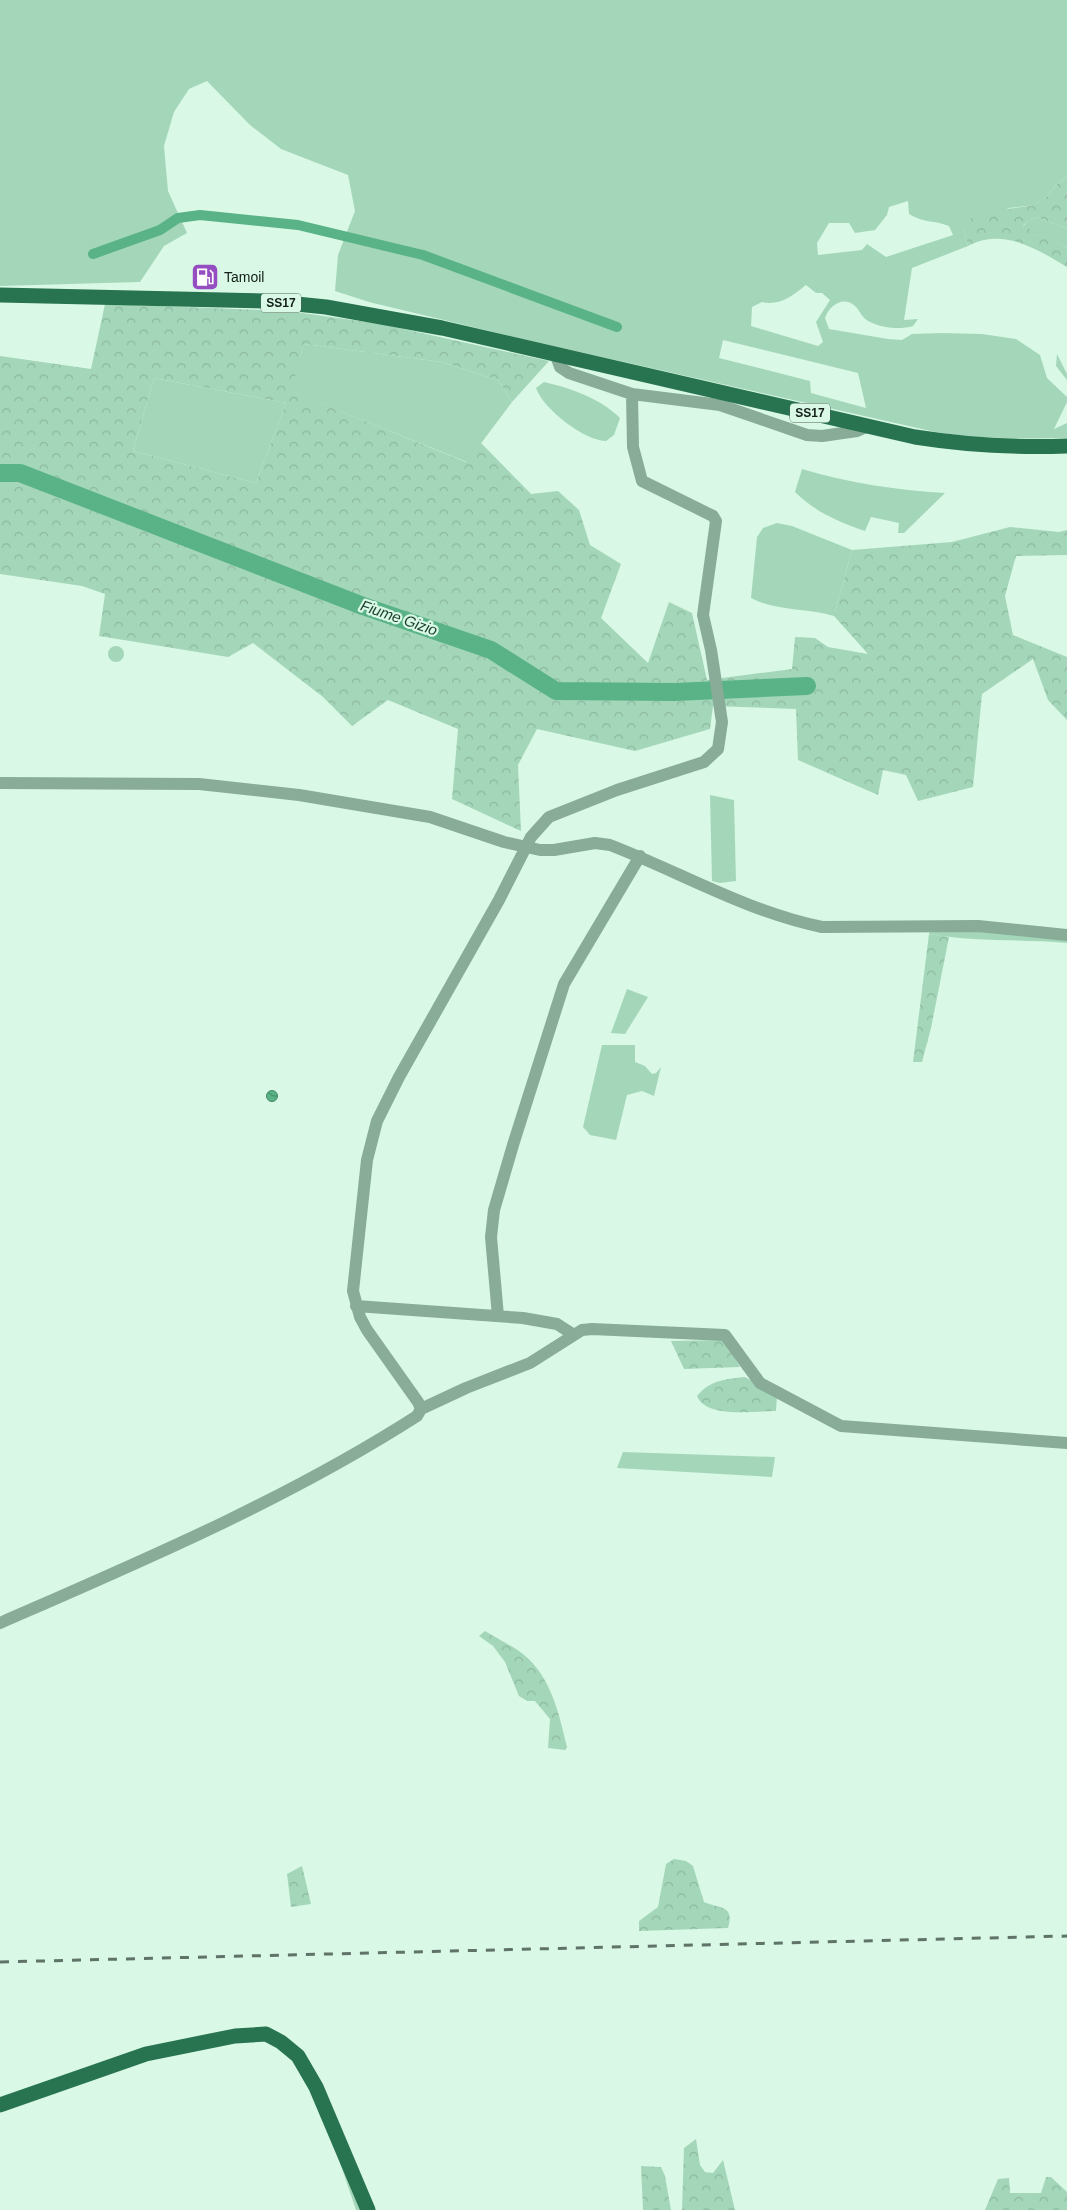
<svg xmlns="http://www.w3.org/2000/svg" width="1067" height="2210" viewBox="0 0 1067 2210" font-family="Helvetica,sans-serif">
  <style>
    .green { fill: #a4d7ba; fill-rule: evenodd }
    .forest { fill: url(#forest-crowns); fill-rule: evenodd }
    .water { fill: url(#water-waves); stroke: #448765 }
    .lines { fill: none; stroke-linecap: round; stroke-linejoin: round }
    .canal { stroke: #59b386; stroke-width: 10 }
    .river { stroke: #59b386; stroke-width: 18 }
    .minor { stroke: #88ac98; stroke-width: 12 }
    .major { stroke: #287350; stroke-width: 15 }
    .rail { stroke: #5f7368; stroke-width: 3; stroke-dasharray: 9 9; stroke-linecap: butt }
    .labels { text-anchor: middle; stroke-width: 4.5; stroke-linejoin: round; paint-order: stroke }
    .shield { fill: #d9f8e6; stroke: #4e6056; stroke-width: 1 }
    .shield-label { font-size: 12px; font-weight: bold; fill: #131f18 }
    .poi-label { font-size: 14px; fill: #131f18; stroke: #d9f8e6; text-anchor: start }
    .water-label { font-size: 15px; font-style: italic; fill: #173e2b; stroke: #d9f8e6 }
  </style>
  <defs>
    <pattern id="forest-crowns" width="20" height="18" patternUnits="userSpaceOnUse" patternTransform="scale(1.25)"><rect width="20" height="18" fill="#a4d7ba"/><path d="M2 6a3 3 0 1 1 6 0M12 15a3 3 0 1 1 6 0" fill="none" stroke="#8cb89f"/></pattern>
    <pattern id="water-waves" width="16" height="10" patternUnits="userSpaceOnUse" patternTransform="scale(1.25)"><rect width="16" height="10" fill="#59b386"/><path d="M0 5q4-4 8 0t8 0" fill="none" stroke="#48916d"/></pattern>
  </defs>
  <rect width="100%" height="100%" fill="#d9f8e6"/>
  <path class="green" d="M0,0h1067v177l-11,8 -10,12 -12,8 -25,3 -45,22 4,16 -56,22 -8,52 14,-1 -5,7c-14,4 -32,2 -45,-5 -7,-4 -8,-11 -13,-15 -12,-11 -26,0 -30,12l4,11 59,10 14,1 10,-6 30,-1 40,1 34,5 24,16 7,23 20,19v5l-13,27 13,-6v15c-45,1 -87,1 -132,-6l-404,-91 -162,-39 -34,-11 3,-36 17,-44 -7,-36 -67,-26 -31,-24 -43,-44 -18,8 -15,23 -10,34 4,45 19,42 -23,13 -24,36 -140,4zM908,201l1,13c14,9 25,6 40,12l4,9 -67,22 -19,-13 -5,6 -44,5 -1,-12 12,-20h20l6,10 20,-3 12,-15 2,-8zM806,285l10,8h6l8,7 -14,22 7,20 -5,4 -67,-20 1,-19 10,-5c18,4 30,-6 44,-17zM723,340l135,33 8,35 -55,-15 -1,-12 -91,-23z
    M1037,217l30,12v19l-44,-21 5,-6z
    M304,344l138,18 56,18 14,22 -45,60 -177,-71z
    M1057,354l10,20v6l-11,-14z
    M154,378l132,25 -30,80 -123,-32z
    M544,382c26,6 56,16 76,36l-6,17 -8,6c-21,0 -63,-32 -70,-53z
    M802,469c47,14 94,21 143,24l-41,40h-6l1,-10 -28,-6 -6,14c-26,-9 -50,-19 -70,-39z
    M777,523l15,3 60,24 -18,66c-27,-8 -59,-5 -83,-18l6,-61 6,-9z
    M108 654a8 8 0 1 1 16 0a8 8 0 1 1-16 0Z
    M710,795l24,5 2,81 -16,2 -8,-2z
    M931,929l136,8v6c-46,-4 -93,-1 -138,-9z
    M627,989l21,8 -23,37 -14,-1z
    M602,1045h33v17l10,4 7,8 4,-1 5,-6 -7,29 -12,-5 -15,4 -11,45 -26,-5 -7,-8z
    M623,1452l152,5 -3,20 -155,-9z
    M335,2148l29,62h-8z"/>
  <path class="forest" d="M1067,177v52l-30,-12 -9,4 -5,5 44,22v19c-30,-18 -65,-40 -99,-21l-4,-16 5,-11 18,-7 47,-7 12,-8 10,-12z
    M105,304l183,7 93,13 168,37 -37,41 -14,-22 -56,-18 -138,-18 -13,47 175,71 15,-19 50,51 27,-3 21,19 11,35 31,19 -20,54 47,45 21,-61 23,11 15,67 85,-11 3,-32 20,1 13,9 40,7 -34,-38 18,-66 100,-8 58,-15 49,5 8,-2v25l-51,1 -11,40 8,39 54,22v63l-19,-20 -15,-41 -51,35 -9,93 -55,14 -12,-26 -23,-5 -5,25 -80,-35 -2,-51 -83,-3 -3,23 -75,22 -98,-22 -19,36 3,66 -69,-32 6,-70 -70,-29 -36,26 -29,-29 -70,-54 -25,14 -129,-21 6,-42 -23,-8 -82,-12v-218l91,13zM154,378l132,25 -30,80 -123,-32z
    M929,934l20,3 -18,91 -9,34h-9z
    M724,1340l16,27 -56,2 -13,-28z
    M745,1377l32,18 -1,16c-20,0 -70,8 -79,-15 13,-16 29,-17 48,-19z
    M485,1631c10,6 21,12 31,18 34,22 42,61 51,98l-2,3 -17,-2 2,-29 -15,-18h-8l-8,-5 -14,-34 -12,-16 -14,-10z
    M674,1859l12,2 7,5 11,36c15,7 31,2 24,26l-89,3v-10l19,-14 8,-43z
    M302,1866l9,38 -20,3 -4,-33z
    M696,2139l4,26 5,7 8,1 10,-13 12,50h-53l2,-62z
    M641,2166l20,1 4,9 6,34h-28z
    M1046,2177h5l16,15v18h-82l13,-31 11,-1 1,15h31z"/>
  <path class="water" d="M266.5 1096a5.5 5.5 0 1 1 11 0a5.5 5.5 0 1 1-11 0Z"/>
  <g class="lines">
    <path class="canal" d="M93,254l67,-24 18,-12 22,-3 98,10 125,30 194,72"/>
    <path class="river" d="M0,473h20l343,133 128,44 65,41 119,1 132,-6"/>
    <path class="minor" d="M556,356l4,11 9,6 63,21 88,11 87,30 15,1 35,-5 11,-5
      M0,783l199,1 100,11 131,22 74,25 36,8h14l41,-7 15,2c70,27 138,67 212,82l156,-1 89,9
      M356,1306l167,12 34,6 17,11
      M498,1316l-7,-79 3,-27 19,-65 51,-161 76,-128
      M421,1409l-3,-7 -51,-72 -7,-13 -7,-26 14,-131 10,-39 22,-44 100,-177 32,-63 18,-20 68,-27 87,-28 14,-13 4,-27 -11,-72 -8,-35 13,-94 -3,-5 -71,-35 -9,-34 -1,-53
      M0,1623c142,-62 286,-123 417,-207l4,-7 45,-21 64,-25 52,-33 10,-1 133,6 35,48 81,43 226,17"/>
    <path class="major" d="M0,295l267,6 59,6 116,21 473,109c51,8 100,11 152,9
      M0,2105l146,-51 89,-18 31,-2 15,8 17,14 18,31 52,123"/>
    <path class="rail" d="M0,1962l1067,-26"/>
  </g>
  <defs>
    <g id="fuel-square" transform="scale(1.4375)"><rect x="-9" y="-9" width="18" height="18" rx="4" fill="#944ec2" stroke="#d9f8e6"/><path d="M-5.5-6h7V0h2V4h1.3V-2.5L3-4.5l.8-.8L6-3V5H2.5V1h-1V6h-7ZM-4.2-4.7v3.2H.2V-4.7Z" fill="#fff"/></g>
  </defs>
  <g fill-rule="evenodd">
    <use href="#fuel-square" x="205" y="277"/>
  </g>
  <g class="labels">
    <g class="shield">
      <rect x="261" y="293.5" width="40" height="19" rx="4"/>
      <rect x="790" y="403.5" width="40" height="19" rx="4"/>
    </g>
    <g class="shield-label">
      <text x="281" y="307">SS17</text>
      <text x="810" y="417">SS17</text>
    </g>
    <g class="poi-label">
      <text x="224" y="282">Tamoil</text>
    </g>
    <g class="water-label">
      <text transform="translate(399 618) rotate(19)" y="5">Fiume Gizio</text>
    </g>
  </g>
</svg>
